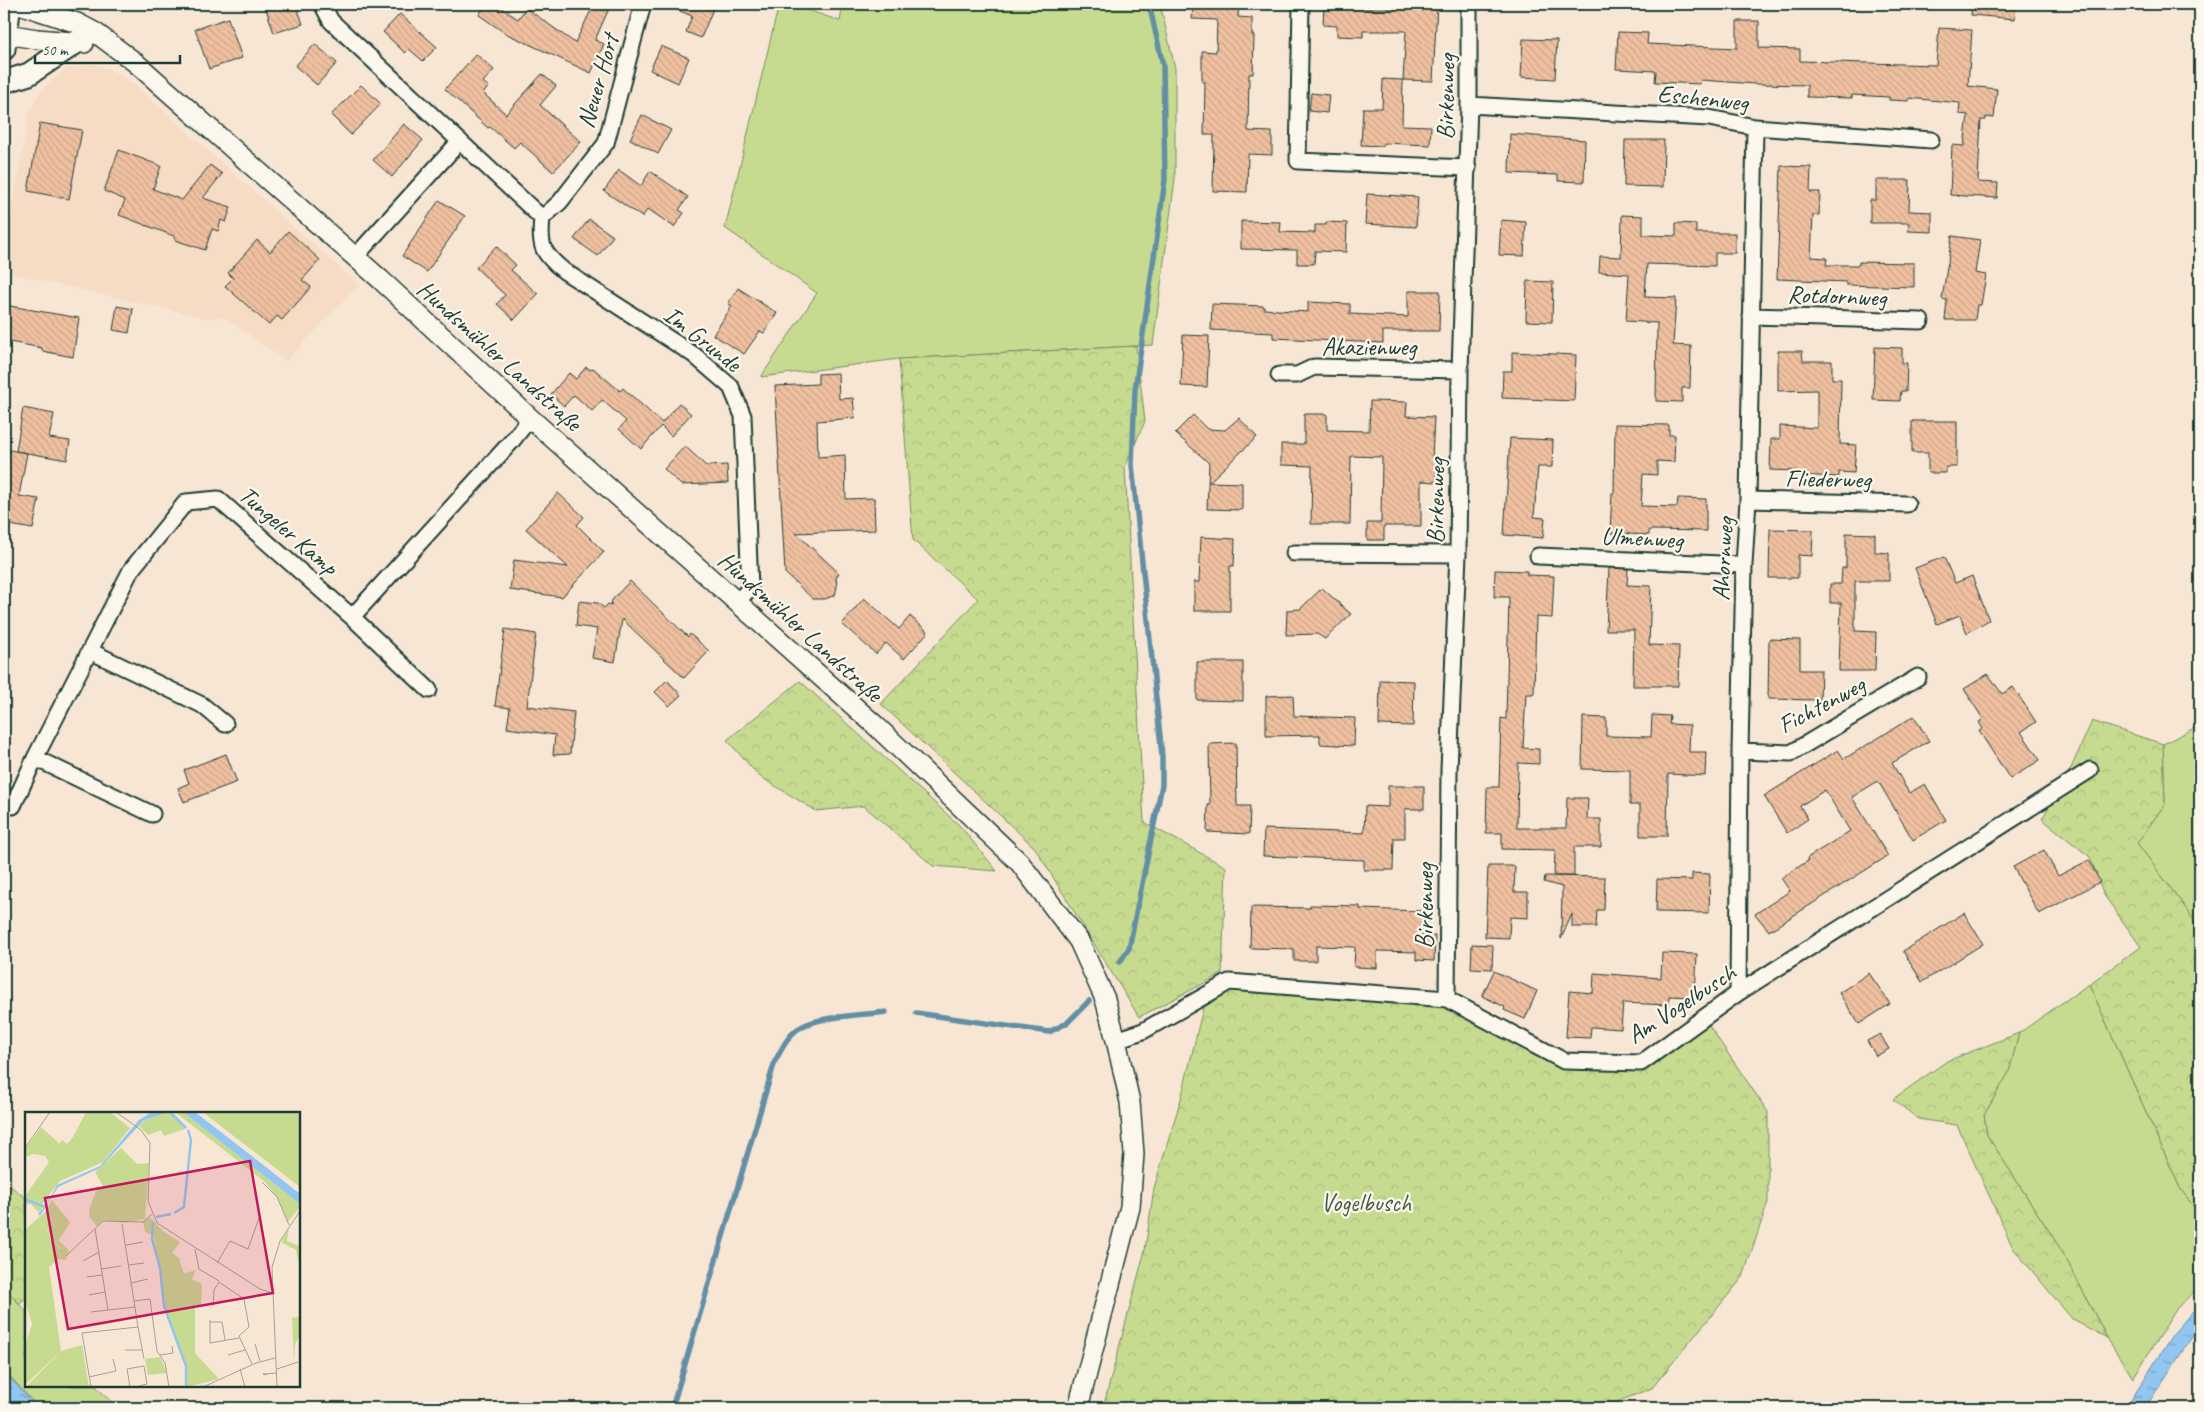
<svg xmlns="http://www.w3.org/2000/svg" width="2204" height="1412" viewBox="0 0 2204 1412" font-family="Caveat,sans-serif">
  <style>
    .built { fill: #f6dbc5 }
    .grass { fill: #c7db90; stroke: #738c62 }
    .forest { fill: url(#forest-crowns); stroke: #738c62 }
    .water { fill: url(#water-ripples); stroke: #648fa4 }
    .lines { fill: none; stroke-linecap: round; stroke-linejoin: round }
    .stream { stroke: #648fa4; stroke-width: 5.5 }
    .building { fill: url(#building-back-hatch); stroke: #1f3d34 }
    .minor-casing { stroke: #1f3d34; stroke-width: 19 }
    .tertiary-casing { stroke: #1f3d34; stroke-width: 22 }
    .secondary-casing { stroke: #1f3d34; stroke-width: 25 }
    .minor { stroke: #fbf7ec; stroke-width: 15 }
    .tertiary { stroke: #fbf7ec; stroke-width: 19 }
    .secondary { stroke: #fbf7ec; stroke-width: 21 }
    .labels { text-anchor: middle; stroke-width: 4.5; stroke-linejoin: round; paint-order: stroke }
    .street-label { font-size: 25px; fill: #1f3d34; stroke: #fbf7ec }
    .park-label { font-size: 25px; fill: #415d46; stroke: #fbf7ec }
    .inset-river { fill: none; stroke: #92c5ef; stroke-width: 2.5 }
    .inset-road { fill: none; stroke: #a1a295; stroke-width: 1 }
    .view { fill: #c2185b; fill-opacity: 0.15; stroke: #c2185b; stroke-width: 2.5 }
    .inset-edge { fill: none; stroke: #1f3d34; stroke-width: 2.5 }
  </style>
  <defs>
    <pattern id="forest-crowns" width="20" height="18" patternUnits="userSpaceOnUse" patternTransform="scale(1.25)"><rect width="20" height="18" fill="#c7db90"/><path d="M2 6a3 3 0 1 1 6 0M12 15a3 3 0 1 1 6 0" fill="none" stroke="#aabd7d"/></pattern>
    <pattern id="water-ripples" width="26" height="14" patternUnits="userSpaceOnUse" patternTransform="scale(1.25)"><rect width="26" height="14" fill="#92c5ef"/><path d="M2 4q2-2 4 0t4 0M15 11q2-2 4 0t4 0" fill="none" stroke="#77a1c2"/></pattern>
    <pattern id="building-back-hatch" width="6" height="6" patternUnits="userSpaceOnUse" patternTransform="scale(1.25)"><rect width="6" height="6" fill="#f0c0a0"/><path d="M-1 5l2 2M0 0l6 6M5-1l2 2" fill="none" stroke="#cda68a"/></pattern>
  </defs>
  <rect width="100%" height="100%" fill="#f8e6d5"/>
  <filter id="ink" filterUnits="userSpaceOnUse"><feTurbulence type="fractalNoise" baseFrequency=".02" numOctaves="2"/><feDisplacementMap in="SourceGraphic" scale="10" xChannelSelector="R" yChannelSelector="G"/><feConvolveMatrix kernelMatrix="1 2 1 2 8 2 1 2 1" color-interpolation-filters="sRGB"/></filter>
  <g filter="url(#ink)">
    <path class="built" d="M91,64l19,5 25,16 224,200 -73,76 -62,-44 -19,1 -201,-46v-33l11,-47 14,-78 12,-24 23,-20z"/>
    <path class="grass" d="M779,4h11l50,17 3,-17h317l15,64v111l-22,166 -254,14 -138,18 56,-84 -92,-65z
      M2200,725v217l-7,-24 -56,-75 28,-39 -2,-60z
      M2089,984l91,204 20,27v71l-23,22 -44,70 -26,-40 -44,-85 -76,-118 -3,-20 25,-43 10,-39z
      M4,1288l22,23v75h70l21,22h-78l-35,-38z"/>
    <path class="forest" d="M1136,346l9,75 -20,46 19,355 82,45 -4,107 -83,43 -104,-169 -154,-144 97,-105 -65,-59 -14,-181z
      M800,681l160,145 37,45 -64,-5 -69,-60 -48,5 -57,-35 -32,-36z
      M2092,721l71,23 2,60 -28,39 56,75 7,24v273l-20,-27 -91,-204 52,-37 -37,-52 -14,-38 -48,-38 30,-53z
      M1231,990l206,10 125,66 77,4 69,-46 60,88v90l-25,75 -91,111 -50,20h-499l42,-158 9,-62 28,-93 21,-87z
      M2019,1033l-10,39 -25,43 3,20 76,118 44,85 -34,-18 -60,-72 -56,-123 -39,-6 -25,-20 54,-38z
      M4,1181l22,17v100l-7,5 -15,-15z"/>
    <path class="water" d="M2200,1303v22l-55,83h-19l46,-73z
      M4,1371l33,37h-33z"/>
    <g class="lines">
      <path class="stream" d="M1120,962l9,-14 33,-163v-29l-30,-291 3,-75 30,-210 -2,-115 -14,-61
        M916,1013l133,19 18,-9 22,-22
        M672,1408l103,-347c7,-12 13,-27 26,-34 18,-11 63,-12 85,-15"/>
    </g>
    <path class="building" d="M282,4h14l7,20 -29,9 -8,-24z
      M486,4h10l22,15 8,-11 49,35 19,-39h17l-16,36 9,4 -13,29 -86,-40 -26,-18z
      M663,4h52l-14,34 -15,-6 6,-16z
      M1193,4h46l-1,13 14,1v17h2l-1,39h-4l-1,57 24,1v23l-24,-1 -1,38 -34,-1 1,-56h-10l1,-53h-3v-31l14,1 1,-32 -25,-1z
      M1324,4h30v4h51v-4h32l-4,77 -30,-1 3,-49h-43v6l-26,-1v-10l-14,-1z
      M1972,4h44l-1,15 -44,-4z
      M400,14l37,33 -14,14 -14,-12 -4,4 -22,-21z
      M228,18l14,40 -33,11 -14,-40z
      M1737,21h22v27l41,1v12l136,4 3,-37 33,2 -4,56 29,3 -3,29 -8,-1v3h-5l-3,62 20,1 -1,15 -47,-3 2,-50 12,1 4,-31 -9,-1 1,-11 -51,-5v3l-20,-1v-3l-37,-2v3l-45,-1v-12l-52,-1 -54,-4 -1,4 -45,-2 1,-11 -40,-2 2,-37 30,1 -1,11 90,4z
      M1523,39l34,1 -2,39 -34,-2z
      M315,44l22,19 -20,22 -22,-19z
      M661,46l28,12 -11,25 -28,-13z
      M476,54l18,16 -11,12 6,5 -6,6 23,21 36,-40 14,12 -16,19 41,37 -28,30 -33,-30 -6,6 -24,-21 -2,1 -43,-39z
      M1383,79l20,1 -1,45 29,1 -1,19 -47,-2v3l-22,-1 2,-37h19z
      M361,85l20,19 -30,31 -20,-20z
      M1311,93l18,2 -2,18 -18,-2z
      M642,115l29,15 -13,24 -28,-15z
      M40,123l42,7 -13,69 -41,-8z
      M404,124l19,16 -31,37 -19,-17z
      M1510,134l75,6 -1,42 -26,-1v-6l-49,-2z
      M1625,140h39l-1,47 -39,-1z
      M119,150l42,16 -8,23 29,11 28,-35 12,9 -19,24 28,9 -5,15 -5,-2 -3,11 -6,-2 -7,21 -30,-10 -1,-4 -55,-21 6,-15 -21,-9z
      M1781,166l30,1 -1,25h10l-1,23h-6l-2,42 16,1 -1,7h33v-3l55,1v24l-68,-2v-3l-69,-3z
      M619,170l22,16 9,-15 38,26 -9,13 5,3 -10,14 -26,-18 -6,8 -38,-26z
      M1876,180h34l-1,31 23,1v20l-24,-1 1,-8h-39v-23h6z
      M1367,194l51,3 -2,30 -51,-3z
      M439,200l26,16 -38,56 -25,-16z
      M1622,215l21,1v19l33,1v-13l20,1v9h39v20h-20v13l-68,-2 -2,33 31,1 -3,47 18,1 -1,42h-8v14l-26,-1 1,-78 -31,-2 3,-47 -30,-2 1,-16 21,1z
      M589,219l24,17 -15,20 -24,-17z
      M1501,220l25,2 -2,34 -25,-1z
      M1241,221l40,1 -1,10 35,1v-8h11v-3l21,1 -1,29 -31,-1 -1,13h-17v-14l-56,-1z
      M288,231l32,29 -18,20 9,7 -29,33 -5,-4 -8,9 -44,-39 8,-8 -5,-5 29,-33 13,12z
      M1952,236l28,4 -5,33 11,2 -5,30h-4l-2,15h-30l2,-20 -5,-1z
      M496,246l20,19 -5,5 27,24 -24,26 -17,-16 8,-9 -29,-27z
      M1527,281l26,1 -1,40 -26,-1z
      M738,288l39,25 -13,20 -4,-2 -16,23 -31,-19 19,-29 -4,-2z
      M1408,291h32l-1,40h-56v12l-110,-5v-5l-62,-3 1,-26 52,2v3l44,3v-10l42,2v10l58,3z
      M4,305l75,13 -6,39 -31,-6v-3l-38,-7z
      M117,306l16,3 -4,24 -16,-3z
      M1183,335l26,1 -2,51 -26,-1z
      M1875,347l27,1v15h5l-1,28h-5l-1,10 -27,-1z
      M1778,351h24l1,10h29v18h9l-1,65 16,1 -2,28 -15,-1v5l-43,-2v-4l-26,-1 1,-31h9v-13l37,2v-38l-39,1z
      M1512,352l64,3 -2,46 -72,-3 1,-27h9z
      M586,367l5,3 2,-2 27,23 3,-3 39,35 17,-20 12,11 -20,22 -10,-10 -20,23 -22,-20 7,-8 -24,-21 -10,11 -18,-16 -10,11 -13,-12 18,-21 7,6z
      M838,373l1,26 14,-1 2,20 -38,3 1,36 27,-2 1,44 28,-1 1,32 -79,3 43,40 -3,4 1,10 -2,8 -10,4h-12l-28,-26 -10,-187 43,-2v-10z
      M1370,401l37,1 -1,14 28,1 -2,42h5l-1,23 -15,-1v45h-37v14h-17v-17h14l1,-66 -31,-1 -1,68h-39l1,-58 -31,-1v-21h23v-30h23v16l42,1z
      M23,408l31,6 -5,24 21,3 -3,19 -51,-9z
      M1193,415l14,14 18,1 14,-12 18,19 -48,45 33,1v27l-35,-1 2,-46 -34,-30z
      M1912,421h45v46h-11v6h-18v-20h-16z
      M1615,424l54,1v10h6l-1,27 -17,-1v14l-14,-1 -2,32 36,1 1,-9 28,1v32l-57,-1v5l-39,-2 2,-40h2z
      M1510,438l43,2 -1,27h-14l-4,50 11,1 -2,20 -39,-3z
      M685,446l21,20 21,-1 1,18 -47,2 -17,-16z
      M4,449l23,4 -8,43 20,3 -6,30 -29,-5z
      M558,493l26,24 -7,8 27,27 -42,45 -52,-7 4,-30 54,7 -42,-38z
      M1770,529l43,1 -1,26 -14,-1v23h-29z
      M1846,533l29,1v18l14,1v28h-34v50l21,1 -1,39h-36l2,-68h-11v-19h11l1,-16h4z
      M1201,537l34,2 -1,27h-4v45h-36v-29h5z
      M1944,557l11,26 17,-7 17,44 -22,13 -7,-18 -23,9 -22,-56z
      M1609,568l19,1 -1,16 24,1 -2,59 30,1 -1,40h-45l1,-56h-28z
      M1495,570l32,1v4l27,1 -2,42 -16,-1 -2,77h-8l-3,54 16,1v15l-21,-1 -1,65h49l1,-30h21l-1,21h14v28h-27v29h-20l1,-26 -53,-1v-16h-16l1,-46h12l2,-69 5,1 3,-122h-15z
      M630,581l58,56 2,-3 19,17 -25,27 -62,-59 -7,43 -23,-4 5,-29 -21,-3 3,-25 19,2 6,5 4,-4 3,1 1,-5z
      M1322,588l29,26 -26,25 -8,-5 -31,1 1,-25 13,-1z
      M864,598l35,31 11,-13 18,16 -24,27 -18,-16 -10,11 -34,-30z
      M505,629l31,5 -9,72 47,6 -4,42 -17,1 2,-20 -48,-7 3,-20 -15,-2z
      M1769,639l31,1v30h21l-1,30 -52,-1z
      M1197,662h46v39l-46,-1z
      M1988,674l14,20 11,-7 23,35 -15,10 19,28 -30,19 -31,-48 4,-2 -4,-7 4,-3 -19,-30z
      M667,680l14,15 -12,11 -14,-14z
      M1380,680l34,1 -1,45 -34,-1z
      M1293,695l1,21 61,2 -1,28 -34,-2v-9l-54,1v-40z
      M1652,715l18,1 -1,8 21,1 -1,27h17l-1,24 -37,-2 -1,62h-27v-31h-10v-35l-48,-1 1,-52 23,1v18l45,1z
      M1914,716l15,25 -37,22 17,30 16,-9 21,36 -33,20 -35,-59 -26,16 36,59 -119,75 -14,-17 35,-23 -9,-13 27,-17 -1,-3 43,-27 -25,-41 -25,16 8,13 -21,14 -23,-37 74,-46 6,9z
      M1236,743l1,63h13l-1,28 -42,-2 1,-27h2l-1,-61z
      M226,754l11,28 -53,20 -6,-14 11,-5 -5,-13z
      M1388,786h36v23h-19v29h-11l-1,32h-29v-10l-101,-4 1,-27 100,4 1,-27 23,1z
      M2044,850l14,26 31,-16 11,22 -61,32 -26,-47z
      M1488,866h27l-1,26h14v26l-18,-1 -1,21 -24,-1z
      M1692,873l18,1 -1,39 -53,-1 1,-33 35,1z
      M1545,876l60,1 -1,33h-7l-1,17h-24v-13l-11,25 1,-52 -18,-5z
      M1310,905l50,1v3l63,2 -1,24 13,1 -1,25 -18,-1v-8l-39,-1v17l-23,-1 1,-20 -39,-1v15h-22v-12l-44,-1 1,-41 59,1z
      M1964,913l19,31 -61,38 -19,-31z
      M1472,944l21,1 -1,24 -21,-1z
      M1662,953l35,1 -2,43 -26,-1v9l-46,-2 -2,26 -30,-2 -1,11 -24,-1 3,-46 24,2 1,-20 67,5z
      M1494,971l43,20 -12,28 -21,-9 1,-3 -23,-11z
      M1869,973l21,31 -31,20 -20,-31z
      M1880,1034l9,15 -13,7 -9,-15z"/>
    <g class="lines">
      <g class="minor-casing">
        <path id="minor" d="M322,4l9,17 211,197 18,-16 46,-59 37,-139
          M1301,4l-3,157 170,7
          M1469,105l240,13 46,9 176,13
          M542,218c-3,28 0,35 22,53l130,84 37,32 12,29 7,172 -13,14
          M355,257l105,-116
          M1751,316l170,5
          M1279,375h18l17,-8 146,3
          M1748,500l159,4
          M1294,553l164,1
          M1538,556l206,9
          M352,617l77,73
          M90,651l112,54 23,19
          M1740,751l51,2 127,-76
          M35,758l117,56
          M13,806l22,-48 96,-188 55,-68 32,-3 134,118 160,-176 18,-23
          M1738,993l2,-242 4,-186 4,-65 7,-373
          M1447,999l2,-229 9,-216 2,-184 9,-265v-101
          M1116,1040l27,-9 86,-49 218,17 117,62 77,2 97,-70 352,-223"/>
      </g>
      <g class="tertiary-casing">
        <path id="tertiary" d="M19,4l58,19 19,10 40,30 245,217 149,138 345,307 145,138 59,78 26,58 11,41 14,62 4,52 -4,53 -52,201
          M6,34l31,5 47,4"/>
      </g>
      <g class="secondary-casing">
        <path id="secondary" d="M4,49l6,-45
          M4,82l25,-8 48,-32"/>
      </g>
      <use href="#minor" class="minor"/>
      <use href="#tertiary" class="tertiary"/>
      <use href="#secondary" class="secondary"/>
    </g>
  </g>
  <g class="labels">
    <g class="street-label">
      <text transform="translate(597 81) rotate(-74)" y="9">Neuer Hort</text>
      <text transform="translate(1445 97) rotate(-89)" y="9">Birkenweg</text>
      <text transform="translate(1703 97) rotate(6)" y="9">Eschenweg</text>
      <text transform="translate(1837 295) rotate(2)" y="9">Rotdornweg</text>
      <text transform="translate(703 338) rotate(38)" y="9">Im Grunde</text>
      <text x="1369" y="355">Akazienweg</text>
      <text transform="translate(500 355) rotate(42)" y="9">Hundsmühler Landstraße</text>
      <text transform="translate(1828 478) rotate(1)" y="9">Fliederweg</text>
      <text transform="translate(1435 501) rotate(-89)" y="9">Birkenweg</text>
      <text transform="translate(289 530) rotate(41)" y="9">Tungeler Kamp</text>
      <text transform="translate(1642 537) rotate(3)" y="9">Ulmenweg</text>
      <text transform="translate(1722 559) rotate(-87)" y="9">Ahornweg</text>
      <text transform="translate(801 626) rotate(42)" y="9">Hundsmühler Landstraße</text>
      <text transform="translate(1821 704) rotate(-28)" y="9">Fichtenweg</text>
      <text transform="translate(1424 906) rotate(-90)" y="9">Birkenweg</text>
      <text transform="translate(1681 1003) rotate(-33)" y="9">Am Vogelbusch</text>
    </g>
    <g class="park-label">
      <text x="1366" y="1211">Vogelbusch</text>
    </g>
  </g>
  <g transform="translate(25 1112)">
    <rect width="275" height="275" fill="#f8e6d5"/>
    <path d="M61,0h24l20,16 -27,34 -43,19 -18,23 -17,-8 24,-34 -4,-6 9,-3 8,-13 5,4 6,-7zM144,0l16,17 -21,7 -3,-6 -13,5 -9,-9 7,-7zM150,0h8l117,92 -1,4 -16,-13 -6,2 -12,-15zM178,0h97v75l-91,-70zM27,88l18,22 -8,14 -17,-24zM13,106l22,32 -1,9 -10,8 12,84 -36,34v-39l7,-22 -7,-24v-70zM171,158l-4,9 10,5 -1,22 -6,-1v48l24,26 -33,8 -1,-21 -22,-60 -3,-26z" fill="#c7db90"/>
    <path d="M16,15l19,17 -6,9 -9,3 -11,-2 -9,3v-8zM96,36l16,16 12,-1 -4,56 -22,4 -20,-3 -6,6 -7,-8 -1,-8 7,-19 7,-5 -8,-14zM0,84l19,9 -1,3 -5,4 -7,-8 -6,1zM20,100l17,24 -4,4 11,10 -3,10 -7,-1 1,-10 -22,-31zM125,105l13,14 17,11 -8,11 7,5 5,16 -22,5 -9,-44 -8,-3 -2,-10zM264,116l-2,13 13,5v23l-4,-19 -15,-8zM275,204v20l-5,8 -1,19 -2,-45zM57,233l7,42h-63l35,-36zM135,245l7,16 -19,2 -3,-16z" fill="#c7db90"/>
    <path d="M258,83l16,13 -11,14 -11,-25z" fill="#c7db90"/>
    <path d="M127,0h17l-25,8 -44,48 -42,19 -18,29 -2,-3 8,-7 11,-21 43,-19 39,-46zM158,0h12l62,48 43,34v10z" fill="#92c5ef"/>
    <path class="inset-river" d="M145,0l16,16M0,87l20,8M149,101l10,-6 7,-67 -3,-10M131,105l15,-3M128,110l-1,17 8,29 4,38 22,60v21"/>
    <path class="inset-road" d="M91,0l25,18 9,13 -2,58 9,22 103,66 12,4M0,36l25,-36M237,70l15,15 12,28M70,117l13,81M101,133l17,-3M170,137l4,20 20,12M41,144l37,-35 40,1 9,-8M58,149l16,-9M192,151l13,-22 18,8 11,-31M103,153l16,-2M76,157l20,-3M62,165l15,-2M106,171l17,-4M64,183l16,-3M109,189l16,-2 7,52 8,12 4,24M188,194l1,-16 5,-8 25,17 5,28 -10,9 13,28M66,200l44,-5M185,208v23l29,-5M185,210h12l3,18M113,215l6,32M230,232l5,17M100,238h17M135,243l13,-2 -1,-7M203,243l17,-5M215,257l5,18M252,257l21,-7M242,263l-4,-1 14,-1M64,265l27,-6 -3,-12M66,275l-9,-54 56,-6 -16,-103M105,275l-3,-18 17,-3 3,18 -12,3M178,275l53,-24 19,-5M252,275l-5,-120 8,-26 20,-30"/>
    <path class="view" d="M225,49l23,132 -205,36 -23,-131z"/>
    <rect width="275" height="275" class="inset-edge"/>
  </g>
  <rect width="2204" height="1412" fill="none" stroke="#fbf7ec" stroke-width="20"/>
  <rect x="10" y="10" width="2184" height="1392" fill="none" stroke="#1f3d34" stroke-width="2" filter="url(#ink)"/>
  <path d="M35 55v8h145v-8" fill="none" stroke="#1f3d34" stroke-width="2.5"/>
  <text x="42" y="55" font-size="15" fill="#1f3d34" stroke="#fbf7ec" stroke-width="4" paint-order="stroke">50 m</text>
</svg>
